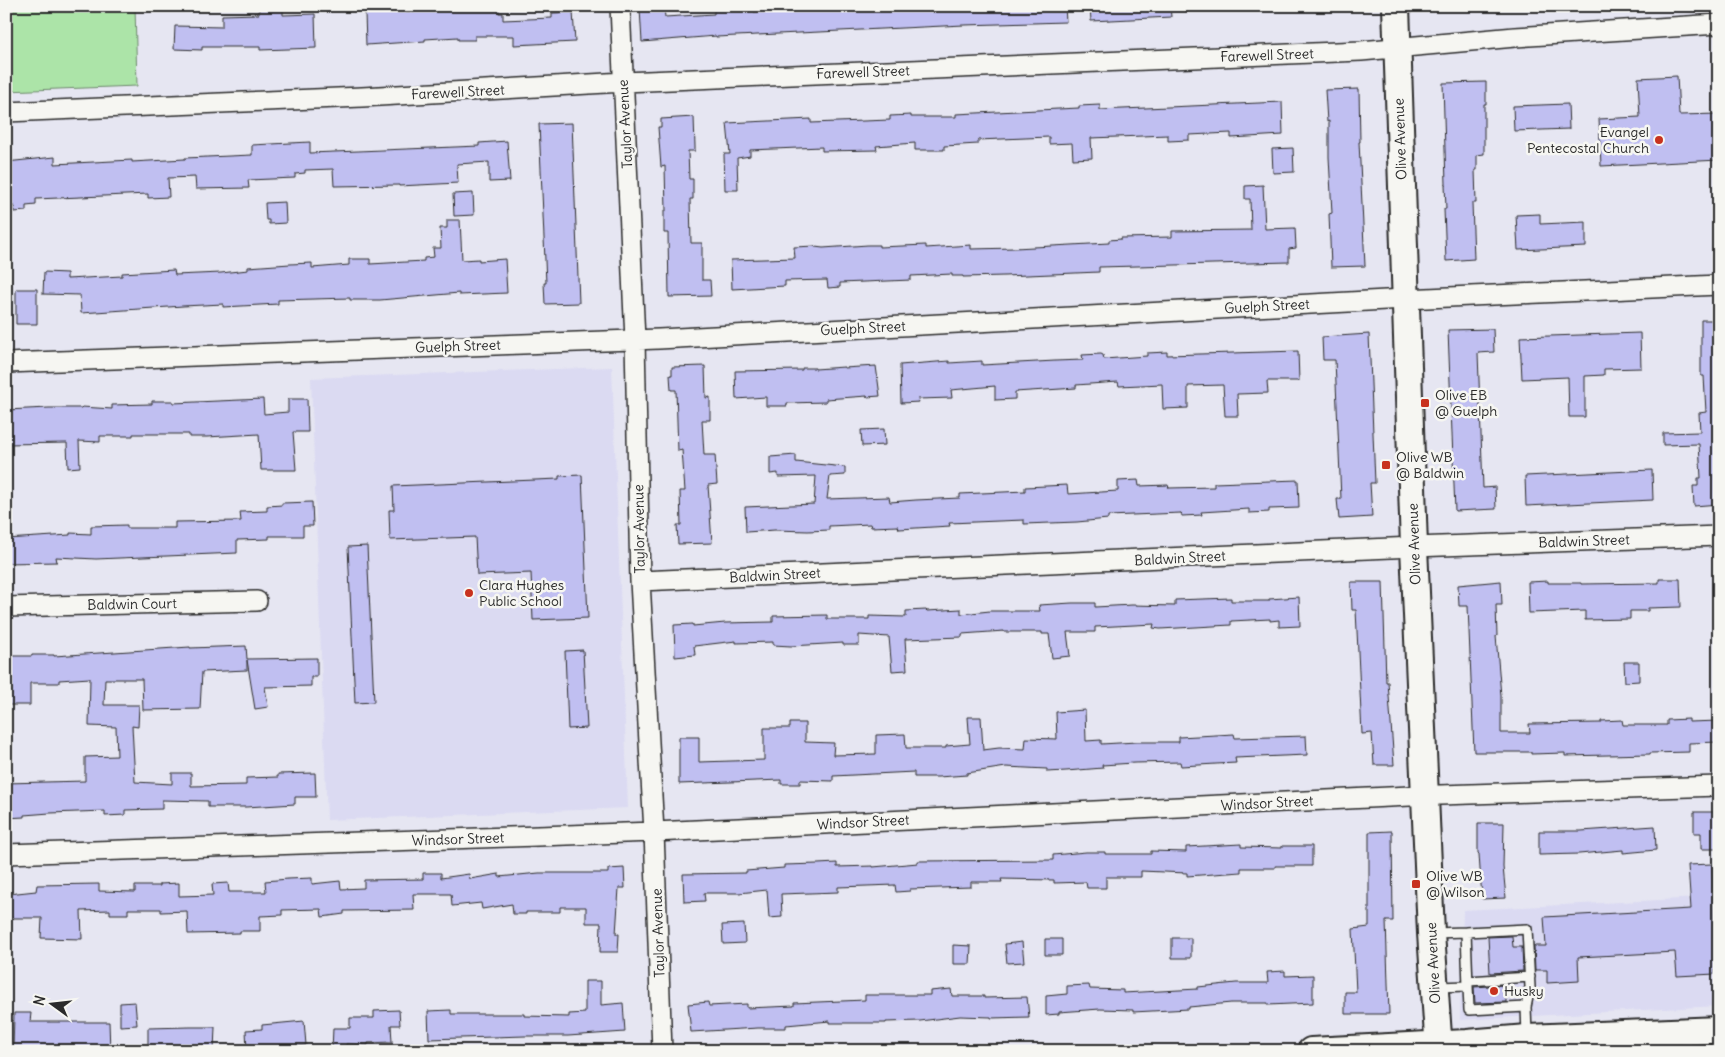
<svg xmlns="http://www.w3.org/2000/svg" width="1725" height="1057" viewBox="0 0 1725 1057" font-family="Delius,sans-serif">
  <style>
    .built { fill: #dbdaf2 }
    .green { fill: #ace4a8; stroke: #6c886a }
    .building { fill: #c0bff1; stroke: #2b2b2b }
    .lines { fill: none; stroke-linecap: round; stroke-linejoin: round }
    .service-casing { stroke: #2b2b2b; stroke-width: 12 }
    .minor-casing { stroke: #2b2b2b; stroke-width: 22 }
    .secondary-casing { stroke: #2b2b2b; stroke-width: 30 }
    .service { stroke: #f6f6f2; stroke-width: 9 }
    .minor { stroke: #f6f6f2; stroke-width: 19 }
    .secondary { stroke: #f6f6f2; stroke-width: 26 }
    .poi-dot { fill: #c8321e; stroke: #f6f6f2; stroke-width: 2 }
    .labels { text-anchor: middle; stroke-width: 5; stroke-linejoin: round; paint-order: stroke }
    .street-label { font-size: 14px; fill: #2b2b2b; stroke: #f6f6f2 }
    .poi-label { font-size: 14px; fill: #2b2b2b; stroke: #f6f6f2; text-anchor: start }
  </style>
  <rect width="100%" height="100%" fill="#e6e6f2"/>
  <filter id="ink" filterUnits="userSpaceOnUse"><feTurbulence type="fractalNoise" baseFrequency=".02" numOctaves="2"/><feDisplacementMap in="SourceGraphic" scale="10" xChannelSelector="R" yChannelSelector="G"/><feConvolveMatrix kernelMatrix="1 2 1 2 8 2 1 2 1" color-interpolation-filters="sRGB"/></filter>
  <g filter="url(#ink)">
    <path class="built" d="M612,367l16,441 -301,12 -16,-442z
      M1719,897v109l-259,14 3,-110z"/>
    <path class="green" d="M6,6h129l2,80 -131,5z"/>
    <path class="building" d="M484,6h15v7h4v7l49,-2v-5l21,-1 2,30 -61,3v-9h-39v4h-17v-3l-33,2v2l-59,4 -1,-32 119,-4z
      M714,6h39l1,6 33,-2v-4h52v4l52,-4h174l1,16 -102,3 -248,12v-1l-74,6 -2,-33 24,-1 1,9 49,-3z
      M1090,6h80l1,11 -80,4z
      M259,8h24v7l32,-1 1,34 -56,2v-3h-58v3l-28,-1 1,-23 47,1v-12l37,-1z
      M1677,76l2,39 40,-1v46l-118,6 -2,-47 41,-2 -2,-39z
      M1486,82v22h-2v50l-7,1v15h-2l1,33h-4l2,56 -28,2 -2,-52h2l-1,-25h1l-3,-101z
      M1359,89l1,53h-1l6,124 -34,1 -2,-53 3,-1 -3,-56v-36l-2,1 -2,-32z
      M1282,102l1,33 -52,3v-5l-42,2v5l-21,1v-6l-77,3 1,20 -19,1 -1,-16 -23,1v-7l-71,3v4l-34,2v4h-29v-7l-39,3 1,4 -55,1v-4l-72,3v6l-13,2 1,32h-13l-1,-36h6l-3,-31 84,-4v4l79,-3v-4l21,-1v2h45v-3l123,-6v-2l21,-1v5z
      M1568,104l1,25 -55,2 -1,-25z
      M694,117l1,30v4h-7l1,28h4v20h-3l1,44h11v37h8l1,16 -42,1 -1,-64h-4v-22h2l-1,-45 -4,1 -3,-40h3v-8z
      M572,123l7,180 -34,1 -1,-21h2l-7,-159z
      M507,141l3,40 -21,1v-20l-32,2 1,19 -59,3v-1l-65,1 -1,-17 -28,1v3l-10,1v4l-47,2 1,8 -53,1 -1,-12 -27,1 1,19 -21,1v-4l-112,5v6l-10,1v5l-12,1v-6h-6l-2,-44 49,-5v7l77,-4v2l53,-3v-1l67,-3v-10l58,-3v11l169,-7v-3z
      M1293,148l1,24 -21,1 -1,-24z
      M1263,185l2,44 30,-1 1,20 -7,1v13l-190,5v5l-95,4 -41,1v-1h-11v-2l-41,2v4l-71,3v4l-12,1 -1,-8 -42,1v5l-53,3 -1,-29 64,-2 -1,-11 21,-1v1l8,1 45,-3h11v2l47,-2v3l45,-3v4l44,-1 94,-5v-3l12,-1v-1l51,-1v-6l79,-1 -1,-31h-5v-13z
      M473,193l1,22 -20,1 -1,-22z
      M285,202l1,21 -17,1v-4h-3l-1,-17z
      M1540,214v10l46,-2v25l-68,3 -2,-35z
      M447,220h13l2,40 17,-1v2l26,-2 2,34 -48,2v-2l-79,7h-30v-2l-72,2v4l-55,3v-3l-40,2 -102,7 -1,-18 -37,-1 1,-22 23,1v6l55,-3v-3l52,-3 1,5 46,-2 27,-3v-3l42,-3 22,-1v5l37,-3v-6h21v5l54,-3v-3l10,-1 -1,-9h8l-1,-20h7z
      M16,289h21v35h-21z
      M1701,320h18v184l-25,2 -1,-20h5v-8h3l-2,-34 -36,1v-12l37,-1 -1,-19 7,-1 -2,-36h-3z
      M1493,329l1,23 -16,1 5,135 12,-1 1,22 -41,2 -7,-181z
      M1640,333l1,35 -37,1v6l-19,1v41h-16l-1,-40 -46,2 -2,-42z
      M1369,334l6,149h-5l2,34 -33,2 -2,-20h4l-6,-139h-12l-1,-23z
      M1298,351l1,30h-32l1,12 -31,1 1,22h-13l-2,-31 -35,1v22l-25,1 -1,-25 -43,2 -1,-4 -42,3v3l-61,4v7l-20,1v-14l-44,4 1,8 -34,1 1,3 -18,1 -1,-38 49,-4v2l33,-2v4l73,-4 28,-1 -1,-5 19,-1 2,1 1,4 43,-3v-3l20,-1v3z
      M705,366l1,32 4,-1v23h-8l2,35h11l2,29 -9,1 4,58 -34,1 -1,-19h4l-1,-34h5l-3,-41 -4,1 -2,-61h-5l-1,-15h2v-8z
      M876,366l4,30 -13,1v-1l-41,3v3l-39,1v3h-21v-9l-30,2 -1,-28 67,-1v-2h13v1l29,-2v1z
      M263,399l1,15 24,-2v-13h19l1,33h-15l3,38h-35l-2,-36 -52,3h-18v-3h-56v2h-33v6l-21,-1 1,26 -12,1 -1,-25 -61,1v-34l43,-2h32l1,-1 30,2v-4l40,-1v-3h21v2z
      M884,429l1,16 -23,1 -1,-16z
      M796,455v7l49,5v8l-15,1 -3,23 62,-2 1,5 26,-2 44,-2v-4l65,-3v-4l42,-2 1,9 50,-3v-10l20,-1 1,6 29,-1 1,3 45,-1v-4l84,-3 1,28 -30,1v3l-20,1v-4l-48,3 1,3 -20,1 -1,-3 -73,3v3l-31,3 -53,2v-4l-75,3 1,3 -51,3 -1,-3 -27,1 -1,-3 -41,2v4l-21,1 -33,-1 -29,2 -1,-25 69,-3 2,-28 -38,1v-4l-8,1v-17z
      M1652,470l1,30 -127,6 -1,-30z
      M582,475l6,143 -55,2 -2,-47 -54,2 -2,-38 -85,3 -1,-30h5l-1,-24 166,-7v-3z
      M312,502l1,24h-10v10h-34v3l-32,1v13l-141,6 -40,-2 1,5 -51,1v-24l64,-4v-2l21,1v-8l36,-1v3h48v-6l66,-1 -1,-9 27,-1v-5l15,-1v-2z
      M367,546l7,156 -19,1 -7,-156z
      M1659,579h21l1,28 -33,1v3h-18v8l-45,1v-9l-56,2 -1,-31 20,-1v2h33v1l78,-1z
      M1501,581l1,24h-6l1,31h-1l5,60v37h29l-1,-9 72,-1v-2l21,-1 1,5h44v-5l22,-1v3l30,-1v21l-30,1v9l-39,1v1l-85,2v-3l-34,1v-2h-57l-6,-146h-9l-1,-21z
      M1351,582h32l3,100h2l6,83h-20l-2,-32 -10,1 -6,-124h-4z
      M1299,597l1,29 -21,1v-7l-9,1v-2l-39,2v4l-71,4 -7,-1 1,-4 -59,3v5h-28l3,24 -18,2 -3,-24h-7v-2h-38v-1l-42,3v3l-57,2 2,31 -15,1 -3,-34 -30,-2v10h-16v-2l-52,3 -18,-1v-3l-37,1v-2l-42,5 1,9 -20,2 -1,-32 19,-1v2l32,-3 48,-1v-6l54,-1v4h42v-3l37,1v-6l20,-1 1,1 34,-2v5l29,-3h50l-1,-6 33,-2h23v4l37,-2 43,1v-6l56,-2v3h38v-2z
      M246,646l1,13 70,-1v19h-6v9l-46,1 3,20 -13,2 -8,-49v10l-45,2 -2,37 -57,1 -1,-31h-37l-1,26h35l-1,22 -6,-1 3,56 37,2v-11h19v13l55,-1v-7l32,-1v-3l37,-1 1,24h-21v7l-49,3h-38v-6l-46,-1v9l-37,1v5l-20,1v-5l-55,2 -26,2v2l-18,1v-35l79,-2v-24l32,-1 -1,-29 -27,-1 1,-48 -31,2v3h-29v22h-24l1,-49h25v-1h22v1l136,-9v1z
      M583,650l4,78 -19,1 -3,-78z
      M1624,662h15v19l-14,1z
      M1085,710l1,31 15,-1v4l36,-2h42v-5l55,-3 1,4 71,-2 1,19 -72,3 1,5 -20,1 -35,2 -1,-4 -46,1 -32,2 1,3 -37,3 -19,1v-3l-41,-2 -39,6v2l-29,2h-24v-5l-81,4v5l-33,-1v4h-19v-4l-102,4v-47h20v25l65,-2v-32h26v-5h15v19l29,1 -1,12 43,-1v-19l29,-1 1,14h40v-2l24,-2 -2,-27h13l2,33 16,-2 26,1 1,-11 31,1 -1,-27z
      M1694,812h25v37h-18v-16h-7z
      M1478,823h26l-1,44 3,31 -24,1 -3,-45 -1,-1z
      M1655,826l1,24 -33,3v-3l-44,4 -40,1v-24h42z
      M1392,831l1,90h-7l3,93h-44v-22h11l-3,-63 16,-2v-95z
      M1241,844v3l41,1v-2h30v20h-37v2h-34v4l-54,4v-3l-46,-2v6h-35v11h-19l-1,-6 -32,1v-3l-53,-1 1,3h-31v5l-61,2v2l-14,1 -1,-7 -57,2v5l-57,2 1,23 -13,1 -2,-28 -28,3h-35l1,8 -21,1 -1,-28 63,-1v-2l38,-3v-3l34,-1 19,-1v4l36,-1v1l45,-4v-2l135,-1v-5l33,-3h19v2h46v-3l35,1v-5z
      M1712,864l3,110 -38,2 -2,-24 -97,5 1,24 -32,2v-13h-12l-1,-24h12l-2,-29 147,-8 -3,-44z
      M624,868l1,20h-6l-3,46h3l-1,18h-18l1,-29h-15v-16h-26v5h-34v2h-13l-1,-10 -30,5 -1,-6 -29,3 -1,-12h-38l1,16 -70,1v3l-22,3 -1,-8 -39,1v5l-22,1v15h-20v2l-52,1 -1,-23 -26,1v-3h-33v5h-18v-4l-29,1 1,28 -41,-1 1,-20h-33l-1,-24 28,-3 1,-6 62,-1v7l36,1v-6h25v-2l19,-1v13l34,-1 -1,-11 16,-1 1,9h37l-1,-11 23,-2 24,-1v6l28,-3 1,8 23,-1v-8l59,-1v-6h18v5l28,-4 1,5 29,-5v3l40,-4h69v-4z
      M744,924l1,19 -22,1 -1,-19z
      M1512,936l1,11h9l1,24 -33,2 -2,-36z
      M1172,938h19v20h-19z
      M1045,939h17v16h-17z
      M1022,942l2,20 -17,1 -2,-19z
      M953,945l18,1 -1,18h-17z
      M1285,971v5l28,-1v28l-45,2v-2h-37l-42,4v2l-56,3v-2l-33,-1 -41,3v2l-13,1v-19l21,-2v-8l22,-1 1,4 33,1v3l75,-4v-2l38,-4h32l-1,-11z
      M585,981h16v24l22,-2 2,29 -57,4h-43l-96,3 -1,-28 23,-1v4h73v2l45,1v-3l16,-1z
      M1506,985v17l-31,1 -1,-16z
      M951,989l1,7h32v2l43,-1 2,20 -38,1v-1l-31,-1 -40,5 -34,1v1h-56v-2l-44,4v3h-28l-67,4 -3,-28 20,-2 1,4 38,-2v4l47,-2v-3l71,-3v-5h65v-4z
      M135,1002l2,23 -17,1v-23z
      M399,1010l1,15h-9l1,17 -24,1v2l-22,-1v7h-14l1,-23h17v-10h24v-7z
      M14,1013h17l-1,9h79l1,29h-97z
      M304,1021l2,24 -39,4v2h-20l-1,-21 16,-1v-4z
      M190,1027h25l-1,24h-66v-23z"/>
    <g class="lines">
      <g class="service-casing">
        <path id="service" d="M1466,932l61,-3 3,58 -4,20
          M1433,933l33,-1 2,54 -31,1
          M1468,981l62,-4
          M1468,986l1,24 57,-3 1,28
          M1686,1034l1,17"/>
      </g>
      <g class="minor-casing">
        <path id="minor" d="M620,6l15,334 5,241 14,251 8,219
          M6,112l356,-15 262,-15 737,-31 154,-14 204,-13
          M6,363l653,-24 746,-40 314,-14
          M640,581l774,-34 305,-11
          M6,607l251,-6
          M6,854l648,-22 756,-36 309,-10"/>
      </g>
      <g class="secondary-casing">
        <path id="secondary" d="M1396,6l18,541 17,386 8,118
          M1311,1051l156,-8 60,-5 192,-8"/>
      </g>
      <use href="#service" class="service"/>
      <use href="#minor" class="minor"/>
      <use href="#secondary" class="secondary"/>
    </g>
  </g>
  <g class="poi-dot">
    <circle cx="1659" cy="140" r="5"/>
    <rect x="1420" y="398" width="10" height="10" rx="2.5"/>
    <rect x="1381" y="460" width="10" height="10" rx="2.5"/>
    <circle cx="469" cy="593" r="5"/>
    <rect x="1411" y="879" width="10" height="10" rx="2.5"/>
    <circle cx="1494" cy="991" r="5"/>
  </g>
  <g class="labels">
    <g class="street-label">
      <text transform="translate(1267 55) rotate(-2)" y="5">Farewell Street</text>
      <text transform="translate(863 72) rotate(-2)" y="5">Farewell Street</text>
      <text transform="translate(458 92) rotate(-3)" y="5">Farewell Street</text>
      <text transform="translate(625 124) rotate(-93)" y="5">Taylor Avenue</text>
      <text transform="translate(1400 139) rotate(-92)" y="5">Olive Avenue</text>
      <text transform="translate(1267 306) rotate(-3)" y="5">Guelph Street</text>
      <text transform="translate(863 328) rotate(-3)" y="5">Guelph Street</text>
      <text transform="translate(458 346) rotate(-2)" y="5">Guelph Street</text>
      <text transform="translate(639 529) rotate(-91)" y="5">Taylor Avenue</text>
      <text transform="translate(1584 541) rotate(-2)" y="5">Baldwin Street</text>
      <text transform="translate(1414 544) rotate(-92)" y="5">Olive Avenue</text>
      <text transform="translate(1180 558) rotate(-3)" y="5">Baldwin Street</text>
      <text transform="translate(775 575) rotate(-3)" y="5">Baldwin Street</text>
      <text transform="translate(132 604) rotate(-1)" y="5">Baldwin Court</text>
      <text transform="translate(1267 803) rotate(-3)" y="5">Windsor Street</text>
      <text transform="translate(863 822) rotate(-3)" y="5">Windsor Street</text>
      <text transform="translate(458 839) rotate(-2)" y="5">Windsor Street</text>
      <text transform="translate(658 933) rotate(-92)" y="5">Taylor Avenue</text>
      <text transform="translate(1433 963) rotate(-93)" y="5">Olive Avenue</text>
    </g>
    <g class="poi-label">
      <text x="1649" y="137" text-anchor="end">Evangel<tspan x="1649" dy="16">Pentecostal Church</tspan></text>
      <text x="1435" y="400">Olive EB<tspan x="1435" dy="16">@ Guelph</tspan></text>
      <text x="1396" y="462">Olive WB<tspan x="1396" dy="16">@ Baldwin</tspan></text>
      <text x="479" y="590">Clara Hughes<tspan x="479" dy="16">Public School</tspan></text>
      <text x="1426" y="881">Olive WB<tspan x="1426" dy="16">@ Wilson</tspan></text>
      <text x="1504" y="996">Husky</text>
    </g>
  </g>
  <rect width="1725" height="1057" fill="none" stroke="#f6f6f2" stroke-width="25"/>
  <rect x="12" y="12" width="1700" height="1032" fill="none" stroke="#2b2b2b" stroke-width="2" filter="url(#ink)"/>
  <g transform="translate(52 1004) rotate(285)" stroke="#f6f6f2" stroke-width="4" paint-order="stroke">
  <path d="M0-4L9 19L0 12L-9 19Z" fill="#2b2b2b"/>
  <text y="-8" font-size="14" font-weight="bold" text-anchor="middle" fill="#2b2b2b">N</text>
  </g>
</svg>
